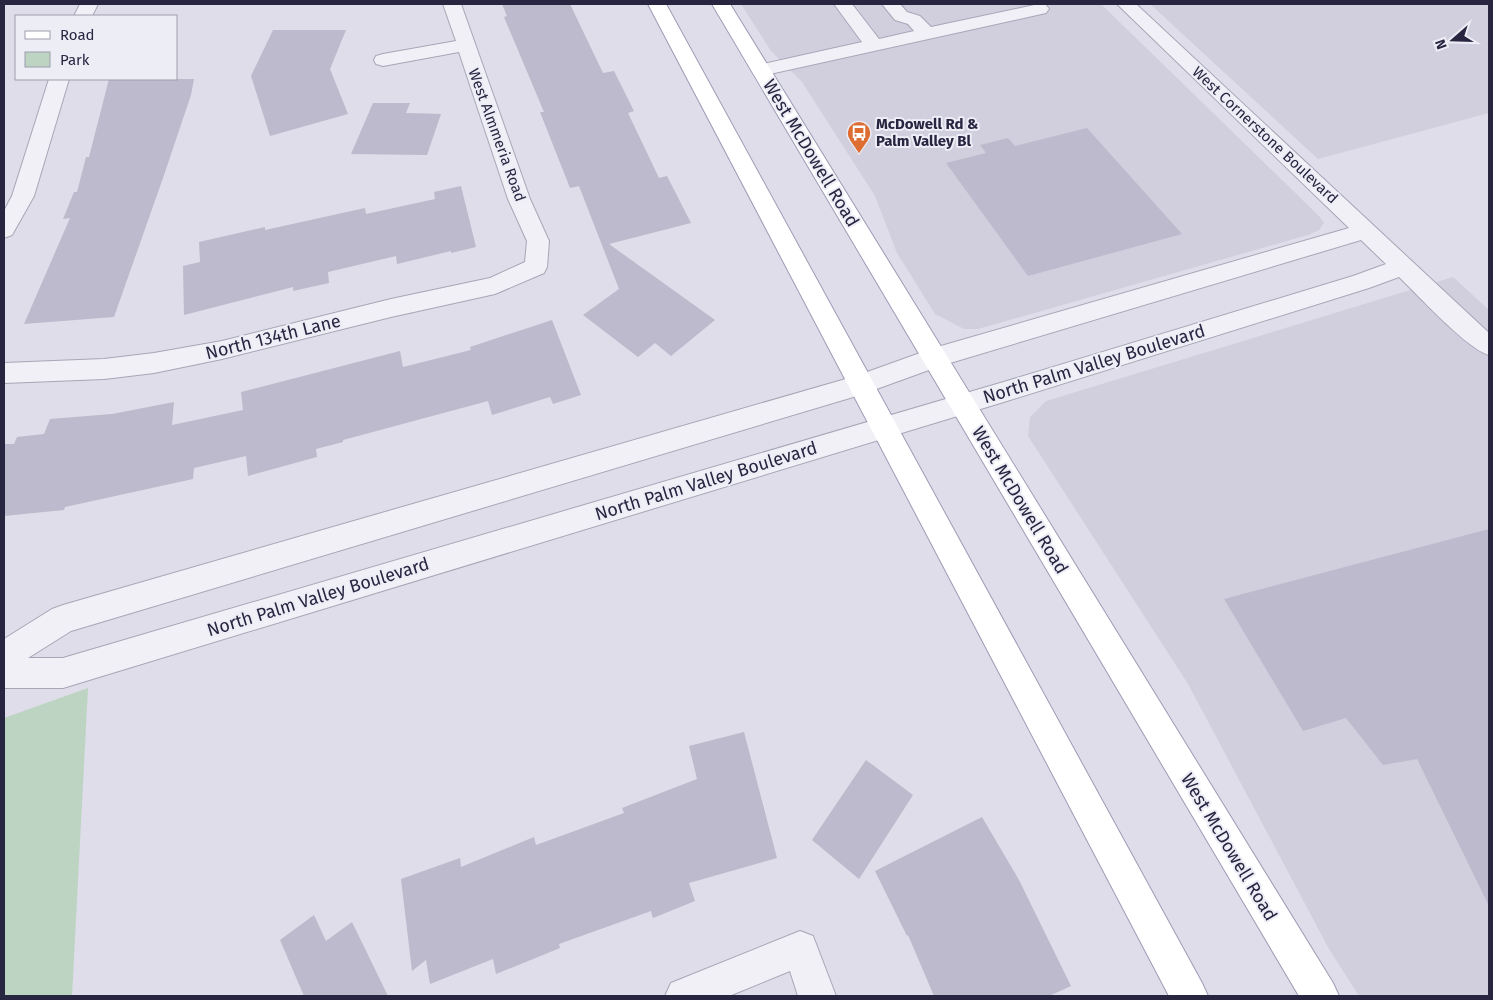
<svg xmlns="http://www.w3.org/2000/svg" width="1493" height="1000" viewBox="0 0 1493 1000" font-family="'Fira Sans',sans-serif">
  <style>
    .built { fill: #d1cfde }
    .green { fill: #bdd4c3 }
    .building { fill: #bcbacc }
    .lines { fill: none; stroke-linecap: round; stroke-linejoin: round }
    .minor-casing { stroke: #a7a6b7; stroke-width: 2 }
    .major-casing { stroke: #9e9bb6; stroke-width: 2 }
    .minor { fill: #f1f0f7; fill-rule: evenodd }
    .major { fill: #fff; fill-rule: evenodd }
    .labels { text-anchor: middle; stroke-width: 4; stroke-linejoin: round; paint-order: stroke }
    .far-poi-label { font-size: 15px; font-weight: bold; fill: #282541; stroke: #ededf6; text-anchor: start }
    .far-street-label { font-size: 15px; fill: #282541; stroke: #ededf6 }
    .street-label { font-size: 18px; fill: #282541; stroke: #ededf6 }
  </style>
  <rect width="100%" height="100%" fill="#dedde9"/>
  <path class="built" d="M741,4h360l219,213 4,6 -5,7 -11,5 -330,94h-14l-29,-15 -38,-61 -22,-57 -73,-114 -31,-31z
    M1150,4h339v109l-171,46z
    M1453,277l36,33v686h-130l-30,-47 -141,-265 -160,-248 2,-19 16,-16z"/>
  <path class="green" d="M88,688l-16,308h-68v-278z"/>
  <path class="building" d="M502,4h68l33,69 11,-2 20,40 -6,2 31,65 8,-2 24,47 -82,21 106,76 -44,36 -16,-13 -17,14 -55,-42 36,-26 -40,-103 -9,2 -30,-76h4l-40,-95 3,-1z
    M273,30h73l-16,39 18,45 -78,22 -19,-60z
    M109,79h85l-3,16 -28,83 -49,139 -90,7 46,-106 -7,1 11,-27h3l9,-35h3z
    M373,103h37l-4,10 35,1 -14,41 -76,-1z
    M1087,128l95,106 -154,42 -82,-113 40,-10 -6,-8 28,-7 7,8z
    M461,186l15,61 -25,6v-2l-54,13 -1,-8 -68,16 1,11 -36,8v-4l-109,28 -1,-49 17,-4 -1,-20 66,-15v3l100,-22 1,6 69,-15 -1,-7z
    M552,320l29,75 -28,9 -3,-7 -58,18 -4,-14 -145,39v2l-27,7 1,8 -69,19 -2,-20 -52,12 -1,11 -128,28 -1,3 -60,6v-72h10l3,-7 27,-3 6,-15 62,-5 62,-12 -2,23 71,-15 -2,-18 159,-41 3,16 68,-17 -1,-3z
    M1489,529v377l-72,-147 -34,6 -37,-47 -43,13 -79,-132z
    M744,732l33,126 -88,25 6,18 -42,17 -2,-7 -92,33 1,4 -64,26 -3,-15 -63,25 -4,-24 -14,11 -11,-92 59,-21 1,9 73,-30 2,8 88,-32 -2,-5 75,-29 -8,-33z
    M866,760l47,35 -54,84 -47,-39z
    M982,817l37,63 52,106 -22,10h-115l-26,-61 -1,1 -32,-65z
    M314,915l12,26 26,-19 36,74h-84l-24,-56z"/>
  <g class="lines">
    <g class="minor-casing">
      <path id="minor" d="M80,4h18l-6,12h-18z
        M443,4h18l69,195 19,42 -2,26 -3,6 -49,21 -104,23 -169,42 -68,14 -50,6 -100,4v-20l100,-4 50,-6 68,-12 169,-42 99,-21 35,-16 2,-21 -19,-42 -49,-147 -76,14 -7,-2 -2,-4 2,-4 7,-2 73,-13z
        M834,4h18l27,35 35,-8 -6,-7 -13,-4 -13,-16h18l7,8 13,4 11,11 108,-23 7,1 3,4 -3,4 -285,63 -7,-2 -3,-4 3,-4 108,-24z
        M1117,4h19l353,329v22c-22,-6 -71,-60 -90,-78l-30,11 -362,113 -944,287h-59v-49l48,-30 11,-4 793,-229 78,-28 415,-120zM1361,240l25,24 -33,12 -346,105 -944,277h-35l43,-27 789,-236 80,-29z
        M49,79h20l-35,117 -22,39 -8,3v-27l8,-15z
        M800,931l13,5 23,60h-38l-8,-25 -61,25h-64l6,-13z"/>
    </g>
    <g class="major-casing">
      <path id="major" d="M648,4h18l536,979 6,13h-39z
        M712,4h18l603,979 6,13h-40z"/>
    </g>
    <use href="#minor" class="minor"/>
    <use href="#major" class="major"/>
  </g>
  <defs>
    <g id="bus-pin" transform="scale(1.25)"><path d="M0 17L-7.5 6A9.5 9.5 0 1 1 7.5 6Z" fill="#dd6d33" stroke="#ededf6"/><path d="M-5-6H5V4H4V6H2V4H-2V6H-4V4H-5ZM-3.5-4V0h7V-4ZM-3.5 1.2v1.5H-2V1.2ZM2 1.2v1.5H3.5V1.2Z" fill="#fff"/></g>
  </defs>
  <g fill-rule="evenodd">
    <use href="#bus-pin" x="859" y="133"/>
  </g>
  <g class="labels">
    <g class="far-poi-label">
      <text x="876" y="129">McDowell Rd &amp;<tspan x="876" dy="17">Palm Valley Bl</tspan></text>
    </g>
    <g class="far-street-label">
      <text transform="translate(497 135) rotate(70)" y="5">West Almmeria Road</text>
      <text transform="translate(1265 135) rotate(43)" y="5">West Cornerstone Boulevard</text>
    </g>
    <g class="street-label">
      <text transform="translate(811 153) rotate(59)" y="6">West McDowell Road</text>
      <text transform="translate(273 337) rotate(-14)" y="6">North 134th Lane</text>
      <text transform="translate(1094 364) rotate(-17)" y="6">North Palm Valley Boulevard</text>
      <text transform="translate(706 481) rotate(-17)" y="6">North Palm Valley Boulevard</text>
      <text transform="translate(1020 500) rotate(59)" y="6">West McDowell Road</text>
      <text transform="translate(318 597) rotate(-17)" y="6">North Palm Valley Boulevard</text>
      <text transform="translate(1229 847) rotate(59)" y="6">West McDowell Road</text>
    </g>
  </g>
  <rect width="1493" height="1000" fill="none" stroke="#282541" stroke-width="10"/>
  <rect x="15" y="15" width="162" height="65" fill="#ededf6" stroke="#9e9dae"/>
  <rect x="25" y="31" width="25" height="8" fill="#ffffff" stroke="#9e9dae"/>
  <text x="60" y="40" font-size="15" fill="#282541">Road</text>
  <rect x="25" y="52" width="25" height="15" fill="#bdd4c3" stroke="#9e9dae"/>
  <text x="60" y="65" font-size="15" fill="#282541">Park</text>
  <g transform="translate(1453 40) rotate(250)" stroke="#ededf6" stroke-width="4" paint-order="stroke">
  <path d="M0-4L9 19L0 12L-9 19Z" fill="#282541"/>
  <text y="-8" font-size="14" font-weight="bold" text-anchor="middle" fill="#282541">N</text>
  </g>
</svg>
